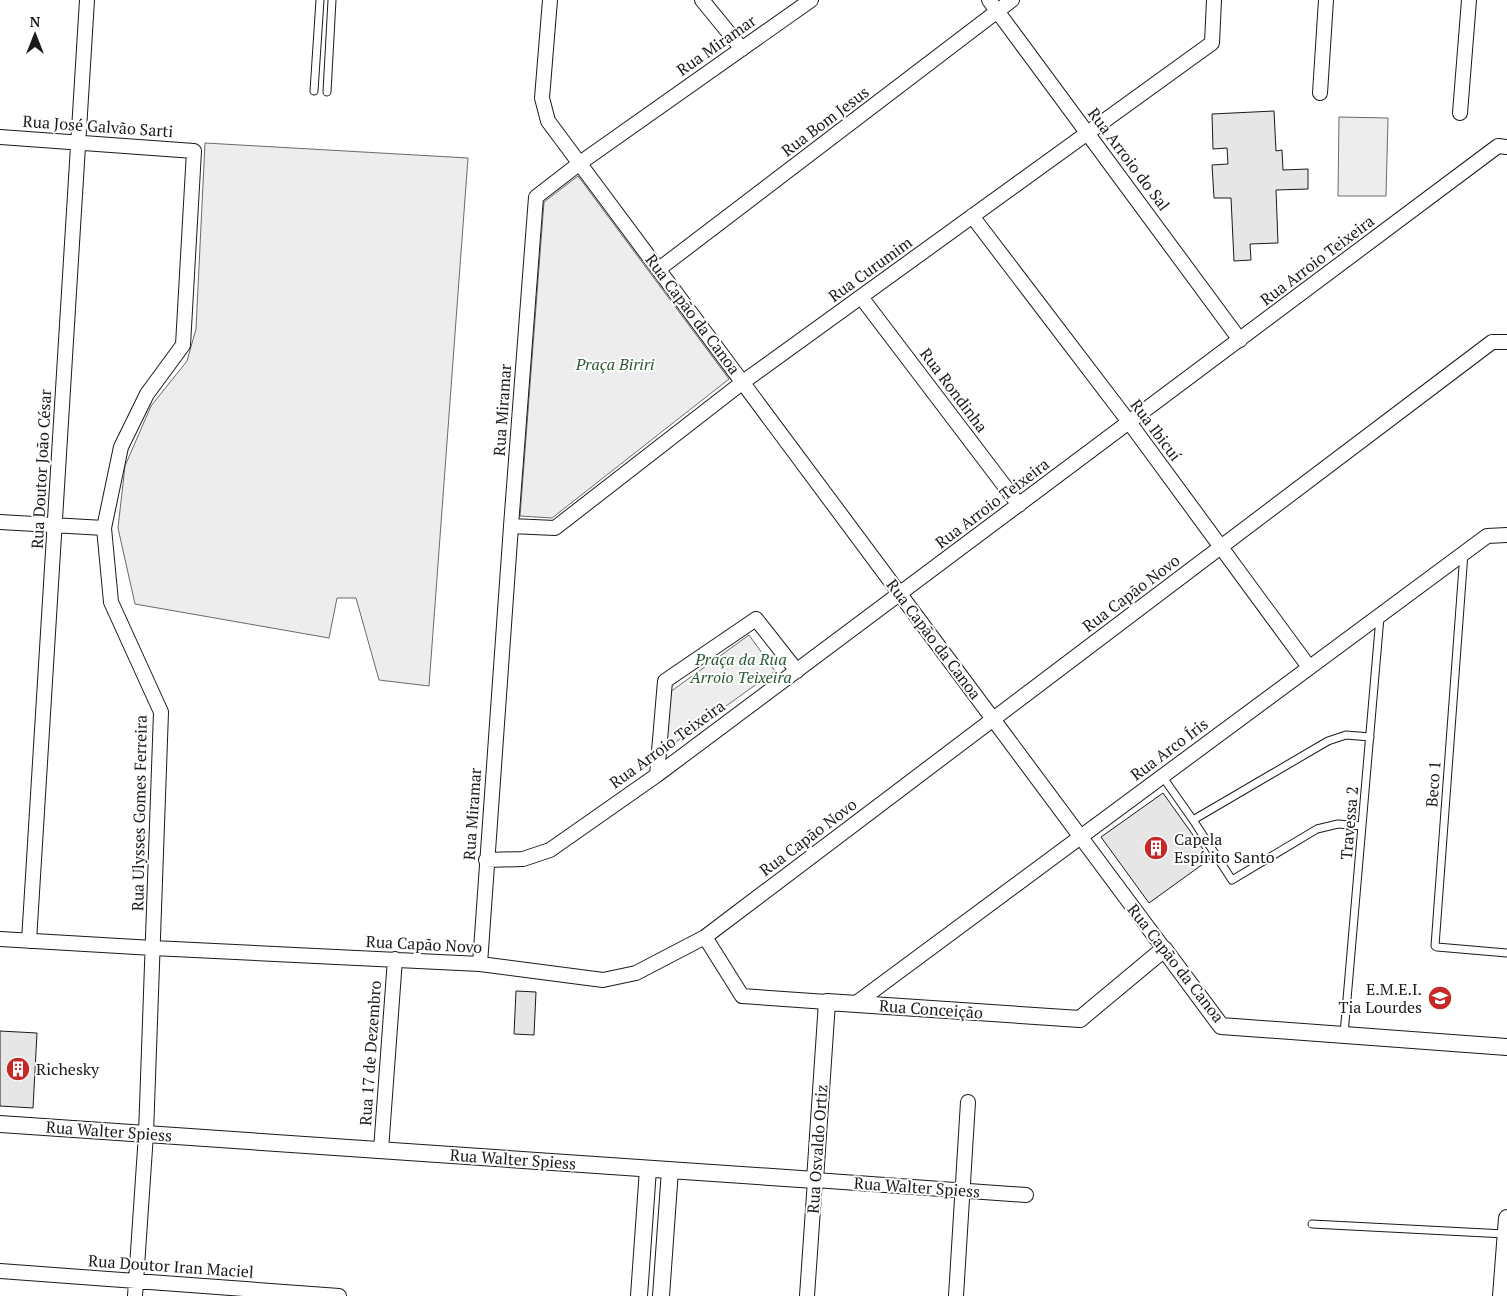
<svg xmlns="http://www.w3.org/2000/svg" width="1507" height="1296" viewBox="0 0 1507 1296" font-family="'PT Serif',serif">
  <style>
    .built { fill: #ededed; stroke: #6a6a6a }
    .building { fill: #e6e6e6; stroke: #1a1a1a }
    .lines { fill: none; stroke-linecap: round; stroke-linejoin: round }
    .service-casing { stroke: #1a1a1a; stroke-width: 9 }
    .minor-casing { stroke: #1a1a1a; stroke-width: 16 }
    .tertiary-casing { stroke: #1a1a1a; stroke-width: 18 }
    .service { stroke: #fff; stroke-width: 7 }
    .minor { stroke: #fff; stroke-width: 14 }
    .tertiary { stroke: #fff; stroke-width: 16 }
    .labels { text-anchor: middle; stroke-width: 4; stroke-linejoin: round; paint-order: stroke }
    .street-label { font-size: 16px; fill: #1a1a1a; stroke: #fff }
    .park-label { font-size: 16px; font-style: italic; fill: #2b5a34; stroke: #fff }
    .poi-label { font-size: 16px; fill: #1a1a1a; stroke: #fff; text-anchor: start }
  </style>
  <rect width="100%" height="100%" fill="#fff"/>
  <path class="built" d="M1339,117l49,1 -2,78h-48z
    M205,143l263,15 -39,528 -50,-6 -23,-82h-19l-8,40 -194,-34 -17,-76 7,-62 26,-60 36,-45 9,-32z
    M578,176l151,203 -177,139 -32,-2 24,-314z
    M749,635l26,36 -109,78 4,-57z"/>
  <path class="building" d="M1274,111l2,40 6,-1 1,20 25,-1v20l-32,1 2,53 -28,1 1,16 -17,1 -3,-63h-17l-2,-33 16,-1 -1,-16 -14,1 -1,-35z
    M1163,793l47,66 -61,44 -48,-66z
    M516,991l20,1 -2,43 -20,-1z
    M0,1031l37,2 -4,75 -33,-2z"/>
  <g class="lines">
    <g class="service-casing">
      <path id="service" d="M314,91l6,-91
        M327,92l5,-92
        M1464,553l-29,393 2,1 70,6
        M1162,776l31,44 39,60 85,-51 21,-5 24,2
        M1193,820l135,-79 18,-6 24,2
        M1344,1034l36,-417
        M1312,1224l193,10"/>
    </g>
    <g class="minor-casing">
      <path id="minor" d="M550,0l-8,98 6,23 616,828
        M702,0l40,49
        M989,0l251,340
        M1320,93l6,-93
        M1460,113l9,-113
        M0,137l194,14 -11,194 -36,49 -26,53 -17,81 7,74 50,110 -15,422 -11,162
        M972,216l157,206 180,245
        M659,269l353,-269
        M861,297l158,208
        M0,522l104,6
        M511,526l44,2 188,-146 469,-339 2,-43
        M657,775l8,-94 91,-62 41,52
        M486,860l37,-1 27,-9 107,-75 841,-629 9,1
        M705,937l37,59 85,6
        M0,939l153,9 327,16 123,16 33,-7 69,-36 787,-595h15
        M29,941l58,-941
        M480,964l31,-438 25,-329 44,-34 231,-163
        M855,1004l632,-468 20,-1
        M381,1150l14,-191
        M0,1271l339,25
        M807,1296l8,-116 211,15
        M956,1296l12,-194"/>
    </g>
    <g class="tertiary-casing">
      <path id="tertiary" d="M0,1124l815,56 12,-178 253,17 84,-70 57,77 286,21
        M639,1296l9,-127
        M661,1296l9,-126
        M1501,1296l6,-78"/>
    </g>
    <use href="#service" class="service"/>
    <use href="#minor" class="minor"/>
    <use href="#tertiary" class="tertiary"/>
  </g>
  <defs>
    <g id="building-disc" transform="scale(1.25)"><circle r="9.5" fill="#c62828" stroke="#fff"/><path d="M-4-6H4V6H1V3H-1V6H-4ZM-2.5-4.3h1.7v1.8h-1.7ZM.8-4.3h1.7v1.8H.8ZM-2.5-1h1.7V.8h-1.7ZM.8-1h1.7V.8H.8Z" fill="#fff"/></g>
    <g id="school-disc" transform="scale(1.25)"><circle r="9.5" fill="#c62828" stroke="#fff"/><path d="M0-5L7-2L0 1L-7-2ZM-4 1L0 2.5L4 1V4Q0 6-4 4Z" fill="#fff"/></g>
  </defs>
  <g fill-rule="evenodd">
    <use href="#building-disc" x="1156" y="848"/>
    <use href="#school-disc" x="1440" y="998"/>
    <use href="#building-disc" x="18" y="1069"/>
  </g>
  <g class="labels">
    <g class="street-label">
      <text transform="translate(716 45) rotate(-35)" y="6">Rua Miramar</text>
      <text transform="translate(825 121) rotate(-37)" y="6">Rua Bom Jesus</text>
      <text transform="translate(98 126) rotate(4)" y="6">Rua José Galvão Sarti</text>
      <text transform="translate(1129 159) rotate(53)" y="6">Rua Arroio do Sal</text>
      <text transform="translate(1317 260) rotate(-37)" y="6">Rua Arroio Teixeira</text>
      <text transform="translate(870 269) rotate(-36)" y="6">Rua Curumim</text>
      <text transform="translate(693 314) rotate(53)" y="6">Rua Capão da Canoa</text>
      <text transform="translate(954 390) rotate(53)" y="6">Rua Rondinha</text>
      <text transform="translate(502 410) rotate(-86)" y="6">Rua Miramar</text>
      <text transform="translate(1156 430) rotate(53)" y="6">Rua Ibicuí</text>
      <text transform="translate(41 469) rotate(-87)" y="6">Rua Doutor João César</text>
      <text transform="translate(992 503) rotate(-37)" y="6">Rua Arroio Teixeira</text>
      <text transform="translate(1131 593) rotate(-37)" y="6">Rua Capão Novo</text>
      <text transform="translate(934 639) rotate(53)" y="6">Rua Capão da Canoa</text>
      <text transform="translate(667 744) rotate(-36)" y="6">Rua Arroio Teixeira</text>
      <text transform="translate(1169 749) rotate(-37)" y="6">Rua Arco Íris</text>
      <text transform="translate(1433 784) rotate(-86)" y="6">Beco 1</text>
      <text transform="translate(139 813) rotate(-89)" y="6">Rua Ulysses Gomes Ferreira</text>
      <text transform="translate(472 814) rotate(-86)" y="6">Rua Miramar</text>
      <text transform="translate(1349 823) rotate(-85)" y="6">Travessa 2</text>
      <text transform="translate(808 837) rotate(-37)" y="6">Rua Capão Novo</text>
      <text transform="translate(424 944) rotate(3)" y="6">Rua Capão Novo</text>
      <text transform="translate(1176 963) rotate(52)" y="6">Rua Capão da Canoa</text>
      <text transform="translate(931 1009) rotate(4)" y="6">Rua Conceição</text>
      <text transform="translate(370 1053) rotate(-86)" y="6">Rua 17 de Dezembro</text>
      <text transform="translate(109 1131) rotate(4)" y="6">Rua Walter Spiess</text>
      <text transform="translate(817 1149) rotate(-86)" y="6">Rua Osvaldo Ortiz</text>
      <text transform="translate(513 1159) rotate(4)" y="6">Rua Walter Spiess</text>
      <text transform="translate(917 1187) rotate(4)" y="6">Rua Walter Spiess</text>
      <text transform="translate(171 1266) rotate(4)" y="6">Rua Doutor Iran Maciel</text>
    </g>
    <g class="park-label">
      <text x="615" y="370">Praça Biriri</text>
      <text x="741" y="665">Praça da Rua<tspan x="741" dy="18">Arroio Teixeira</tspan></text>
    </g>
    <g class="poi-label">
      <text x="1174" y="845">Capela<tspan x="1174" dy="18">Espírito Santo</tspan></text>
      <text x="1422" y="995" text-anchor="end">E.M.E.I.<tspan x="1422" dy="18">Tia Lourdes</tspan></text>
      <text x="36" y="1075">Richesky</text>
    </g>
  </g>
  <g transform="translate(35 35)" stroke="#ffffff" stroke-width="4" paint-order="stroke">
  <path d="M0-4L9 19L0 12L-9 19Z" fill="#1a1a1a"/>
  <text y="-8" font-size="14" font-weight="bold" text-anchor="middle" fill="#1a1a1a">N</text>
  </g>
</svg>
